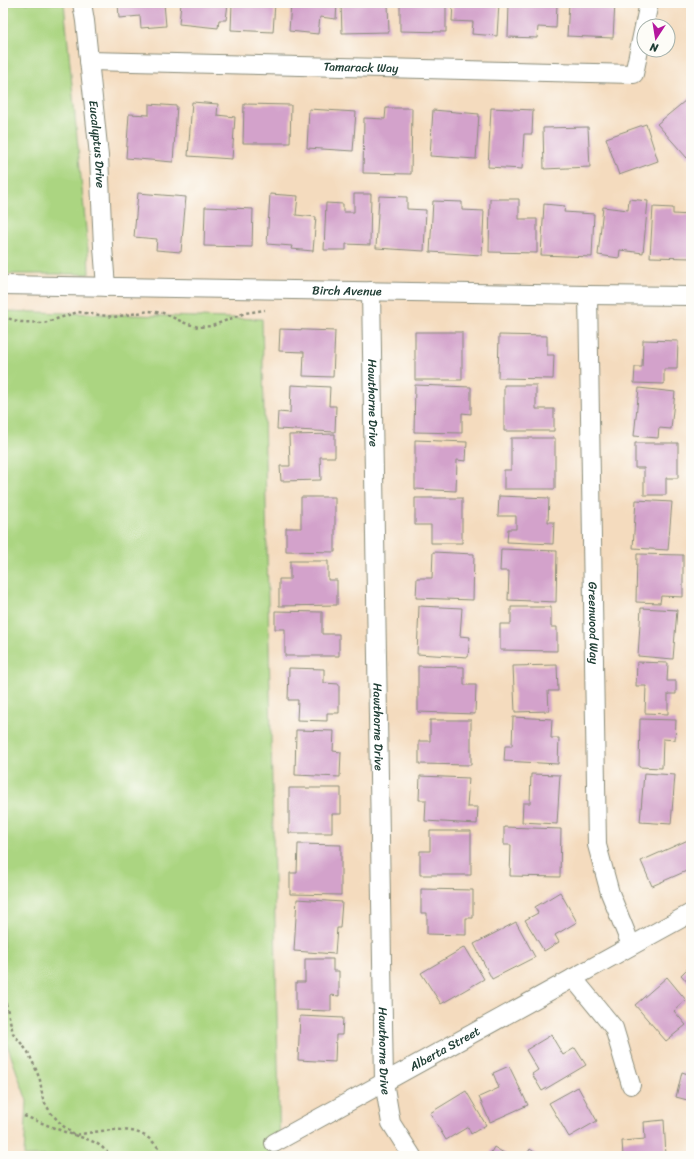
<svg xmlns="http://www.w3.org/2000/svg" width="694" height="1159" viewBox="0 0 694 1159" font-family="Sriracha,sans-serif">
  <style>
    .green { fill: #abd581; stroke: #65895a }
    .building { fill: #d3a2cb }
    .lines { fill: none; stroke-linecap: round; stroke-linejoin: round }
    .minor-casing { stroke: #8a8c79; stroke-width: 20 }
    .path { stroke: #8a8c79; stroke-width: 2.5; stroke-dasharray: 3 3; stroke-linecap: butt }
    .minor { stroke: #fff; stroke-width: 18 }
    .labels { text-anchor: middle; stroke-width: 3.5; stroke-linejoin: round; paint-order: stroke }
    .street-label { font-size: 12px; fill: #1f3d34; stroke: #fdfcf7 }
  </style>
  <rect width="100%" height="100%" fill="#fdfcf7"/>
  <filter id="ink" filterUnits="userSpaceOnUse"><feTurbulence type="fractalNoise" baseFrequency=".025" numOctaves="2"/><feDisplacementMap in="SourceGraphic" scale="8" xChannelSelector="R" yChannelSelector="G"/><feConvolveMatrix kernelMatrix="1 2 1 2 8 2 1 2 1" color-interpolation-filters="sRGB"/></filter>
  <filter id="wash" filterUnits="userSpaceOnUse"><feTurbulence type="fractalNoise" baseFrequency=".012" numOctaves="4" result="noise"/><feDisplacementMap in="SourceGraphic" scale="16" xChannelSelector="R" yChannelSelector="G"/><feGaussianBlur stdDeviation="0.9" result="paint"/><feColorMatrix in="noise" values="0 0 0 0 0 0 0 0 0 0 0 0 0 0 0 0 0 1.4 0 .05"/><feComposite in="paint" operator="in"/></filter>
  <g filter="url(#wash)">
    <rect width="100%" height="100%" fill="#f4dbbe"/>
    <path class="green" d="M3,3h61l24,247 1,24h-86z
      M3,311l259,8 18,837h-256l3,-55 -24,-68z"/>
    <g id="blocks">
      <path class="building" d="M118,3h46l2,23 -25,2 -1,-12 -21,2z
        M181,3h47l-2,17h-7l-1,8 -39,-4z
        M232,3h43l-2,29 -42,-2z
        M291,3h46l-1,16 -16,-2 -2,17 -29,-3z
        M341,3h47l1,29 -47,1z
        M400,3h46v29l-46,-1z
        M453,3h46l-2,33 -25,-2 1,-12 -21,-1z
        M509,3h48l-1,25 -18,-1 -1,11 -29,-1z
        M569,3h46l-2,35 -46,-2z
        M691,96v58l-4,4 -30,-34z
        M192,102l26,2 -1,11 18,2 -3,42 -44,-3z
        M149,104l28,2 -4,56 -47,-4 3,-44 20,1z
        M244,104l47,1 -1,38h-47z
        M386,108h26l-1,66 -48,-1 1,-55 21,1z
        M491,108l42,2 -1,24h-8l-2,35 -34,-2z
        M309,109l47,3 -3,39 -46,-3z
        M433,110l46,4 -3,45 -46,-3z
        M646,124l12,37 -39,14 -13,-37z
        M588,127l2,40 -46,2 -1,-41z
        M138,193l48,4 -5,55 -25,-2 1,-11 -23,-2z
        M270,194l28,2 -2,19 20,2 -3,34 -22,-2 1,-3 -25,-2z
        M354,194h17l-1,51 -24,-1v6h-22l2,-47 17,1v8h11z
        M379,196l28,1v12l19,1 -2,41 -48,-3z
        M490,199h29v20h18v34l-48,-1z
        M629,199l19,2 -5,52 -23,-3 -1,8 -21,-3 5,-48 25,3z
        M433,201l29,1v8l22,1 -2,44 -52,-3z
        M544,204l21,2 -1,6 30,2 -2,43 -51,-2z
        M205,207l48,2 -1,38 -48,-1z
        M653,207l20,1v6l18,1v43l-41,-1z
        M280,329l55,2 -2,46 -30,-1 1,-24 -25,-1z
        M415,332h47v48h-47z
        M499,335l48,1v19h7l-1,24 -55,-1z
        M643,340l35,1 -1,28h-13v15l-30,-1 1,-16h7z
        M291,385l39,2 -1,19h7l-1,26 -58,-3 1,-17 12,1z
        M415,385l56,2v27l-9,-1v20l-48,-1z
        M504,385h32v24h18v22h-50z
        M639,388l36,4 -4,37 -12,-1 -1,10 -24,-2z
        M335,434v23h-15l1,23 -40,1 -1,-15h10l-1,-31z
        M511,438h44v51h-51v-19h7z
        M415,440l52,2 -1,19 -9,-1 -1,31 -41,-2z
        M635,443h43v35h-12v17h-22v-27h-9z
        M499,496l50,2 -1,24h6l-1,22 -46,-2 1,-13h8v-13h-18z
        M301,497h34v55l-49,-1v-23h15z
        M415,498h47v45h-31v-18h-16z
        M636,500l36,2 -4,48 -35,-2z
        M501,549l56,2 -1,51 -48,-2 1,-29h-9z
        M433,552l41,2 -1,46 -57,-2 1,-20h15z
        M637,554l46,1v42l-22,-1 -1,7 -24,-1z
        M290,561h38v19h9v25l-58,1v-27h11z
        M419,606l43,2 -2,28 10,1 -2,20 -51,-3z
        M511,607h40v20h6v24l-57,-1v-26h11z
        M641,608l36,2 -4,49 -35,-3z
        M275,611l47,1v22h17v22h-54v-27h-10z
        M637,662l31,1 -1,18h9v13h-8v20l-23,-1 1,-27h-10z
        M557,665l1,26h-10l1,20 -34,1 -2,-46z
        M418,666l46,1v18h12l-1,29 -57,-2z
        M289,668l35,1v14l15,1v29h-12v8l-30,-1 1,-20h-10z
        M513,717l39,2 -1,19h8l-1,26 -54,-3 1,-15h7z
        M640,719l36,1 -1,20 -12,-1 -1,29 -23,-1z
        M430,720h41v45l-52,-1v-23h11z
        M296,730l38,1 -1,20 8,1 -1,25 -45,-2z
        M644,773l31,2 -4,49 -31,-2z
        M531,774l29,1 -3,49 -35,-2 1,-19h7z
        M420,776l49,2 -2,29h11l-1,17 -52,-3 1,-21h-7z
        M289,788h52v26h-9v19h-43z
        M504,827l57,2 -1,48 -50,-1 1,-31h-7z
        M430,831h41v44h-51v-24h10z
        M688,840l3,7v22l-39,17 -11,-25z
        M298,844l43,1v50l-51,-1v-21h7z
        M421,889l52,1v28h-7v17l-39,-1v-21h-6z
        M560,892l17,30 -22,13 4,7 -15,9 -19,-31 13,-7 -3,-6z
        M297,899l45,3 -2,26h-3l-2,26 -41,-3z
        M516,922l19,35 -43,22 -18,-35z
        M465,947l19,32 -43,25 -20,-31z
        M305,959h28v12h6v25l-8,-1v16l-35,-1v-28h9z
        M691,965v21l-10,-11z
        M667,977l19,23 -12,11 12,14 -20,16 -31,-36z
        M300,1016l43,2 -1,17h-6l-1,27 -37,-2z
        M551,1035l12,20 12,-7 11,17 -44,26 -10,-17 6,-4 -12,-20z
        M509,1066l19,39 -38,17 -11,-25 20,-9 -6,-15z
        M682,1072l9,3v26l-15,-4z
        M578,1087l19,34 -28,16 -20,-34z
        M466,1091l20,34 -15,9 -3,-7 -22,13 -16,-27z
        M664,1120l2,36h-43l-1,-15 23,-2 -1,-17z
        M494,1147l15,9h-20z
        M530,1149l10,7h-14z"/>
    </g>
  </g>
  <g filter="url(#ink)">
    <use href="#blocks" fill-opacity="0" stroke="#8a8c79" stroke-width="1"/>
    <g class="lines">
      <g class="minor-casing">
        <g id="minor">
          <path id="s1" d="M82,3l3,18 14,135 4,91 3,40"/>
          <path id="s2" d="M89,61l545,13 15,-71"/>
          <path id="s3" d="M3,285l585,10 103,1"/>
          <path id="s4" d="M371,291l13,791 7,41 21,33"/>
          <path id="s5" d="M588,295l9,550 13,48 21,52"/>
          <path d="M573,978l41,50 17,57"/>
          <path id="s6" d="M274,1143l417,-230"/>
        </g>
      </g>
      <path class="path" d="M3,317l18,5 23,1 34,-11 36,5 35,-6 14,2 22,10 13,4 14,-1 33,-13 20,-3
        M3,998l3,6 7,29 15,19 7,15 5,13 3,20 8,13 11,12 12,10c25,-3 59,-13 79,7 4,4 8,9 12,14
        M24,1116c14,5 27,11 41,16 18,7 33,7 45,24"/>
      <use href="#minor" class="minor"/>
    </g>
  </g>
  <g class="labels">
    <g class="street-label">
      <text dy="4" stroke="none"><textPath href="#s2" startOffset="272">Tamarack Way</textPath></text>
      <text dy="4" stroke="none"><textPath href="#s1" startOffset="142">Eucalyptus Drive</textPath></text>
      <text dy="4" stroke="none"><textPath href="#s3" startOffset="344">Birch Avenue</textPath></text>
      <text dy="4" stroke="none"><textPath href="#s4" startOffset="112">Hawthorne Drive</textPath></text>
      <text dy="4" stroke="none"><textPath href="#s5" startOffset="328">Greenwood Way</textPath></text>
      <text dy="4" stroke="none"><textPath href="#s4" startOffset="436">Hawthorne Drive</textPath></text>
      <text dy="4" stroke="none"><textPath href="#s6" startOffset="195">Alberta Street</textPath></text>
      <text dy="4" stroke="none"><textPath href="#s4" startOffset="760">Hawthorne Drive</textPath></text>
    </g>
  </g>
  <rect width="694" height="1159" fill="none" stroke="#fdfcf7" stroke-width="16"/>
  <g transform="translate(656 38) rotate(192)"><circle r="19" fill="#fdfcf7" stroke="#a4b0a9"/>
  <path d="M0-3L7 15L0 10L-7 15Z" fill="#b5179e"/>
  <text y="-6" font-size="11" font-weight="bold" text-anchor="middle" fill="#1f3d34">N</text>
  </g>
</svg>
